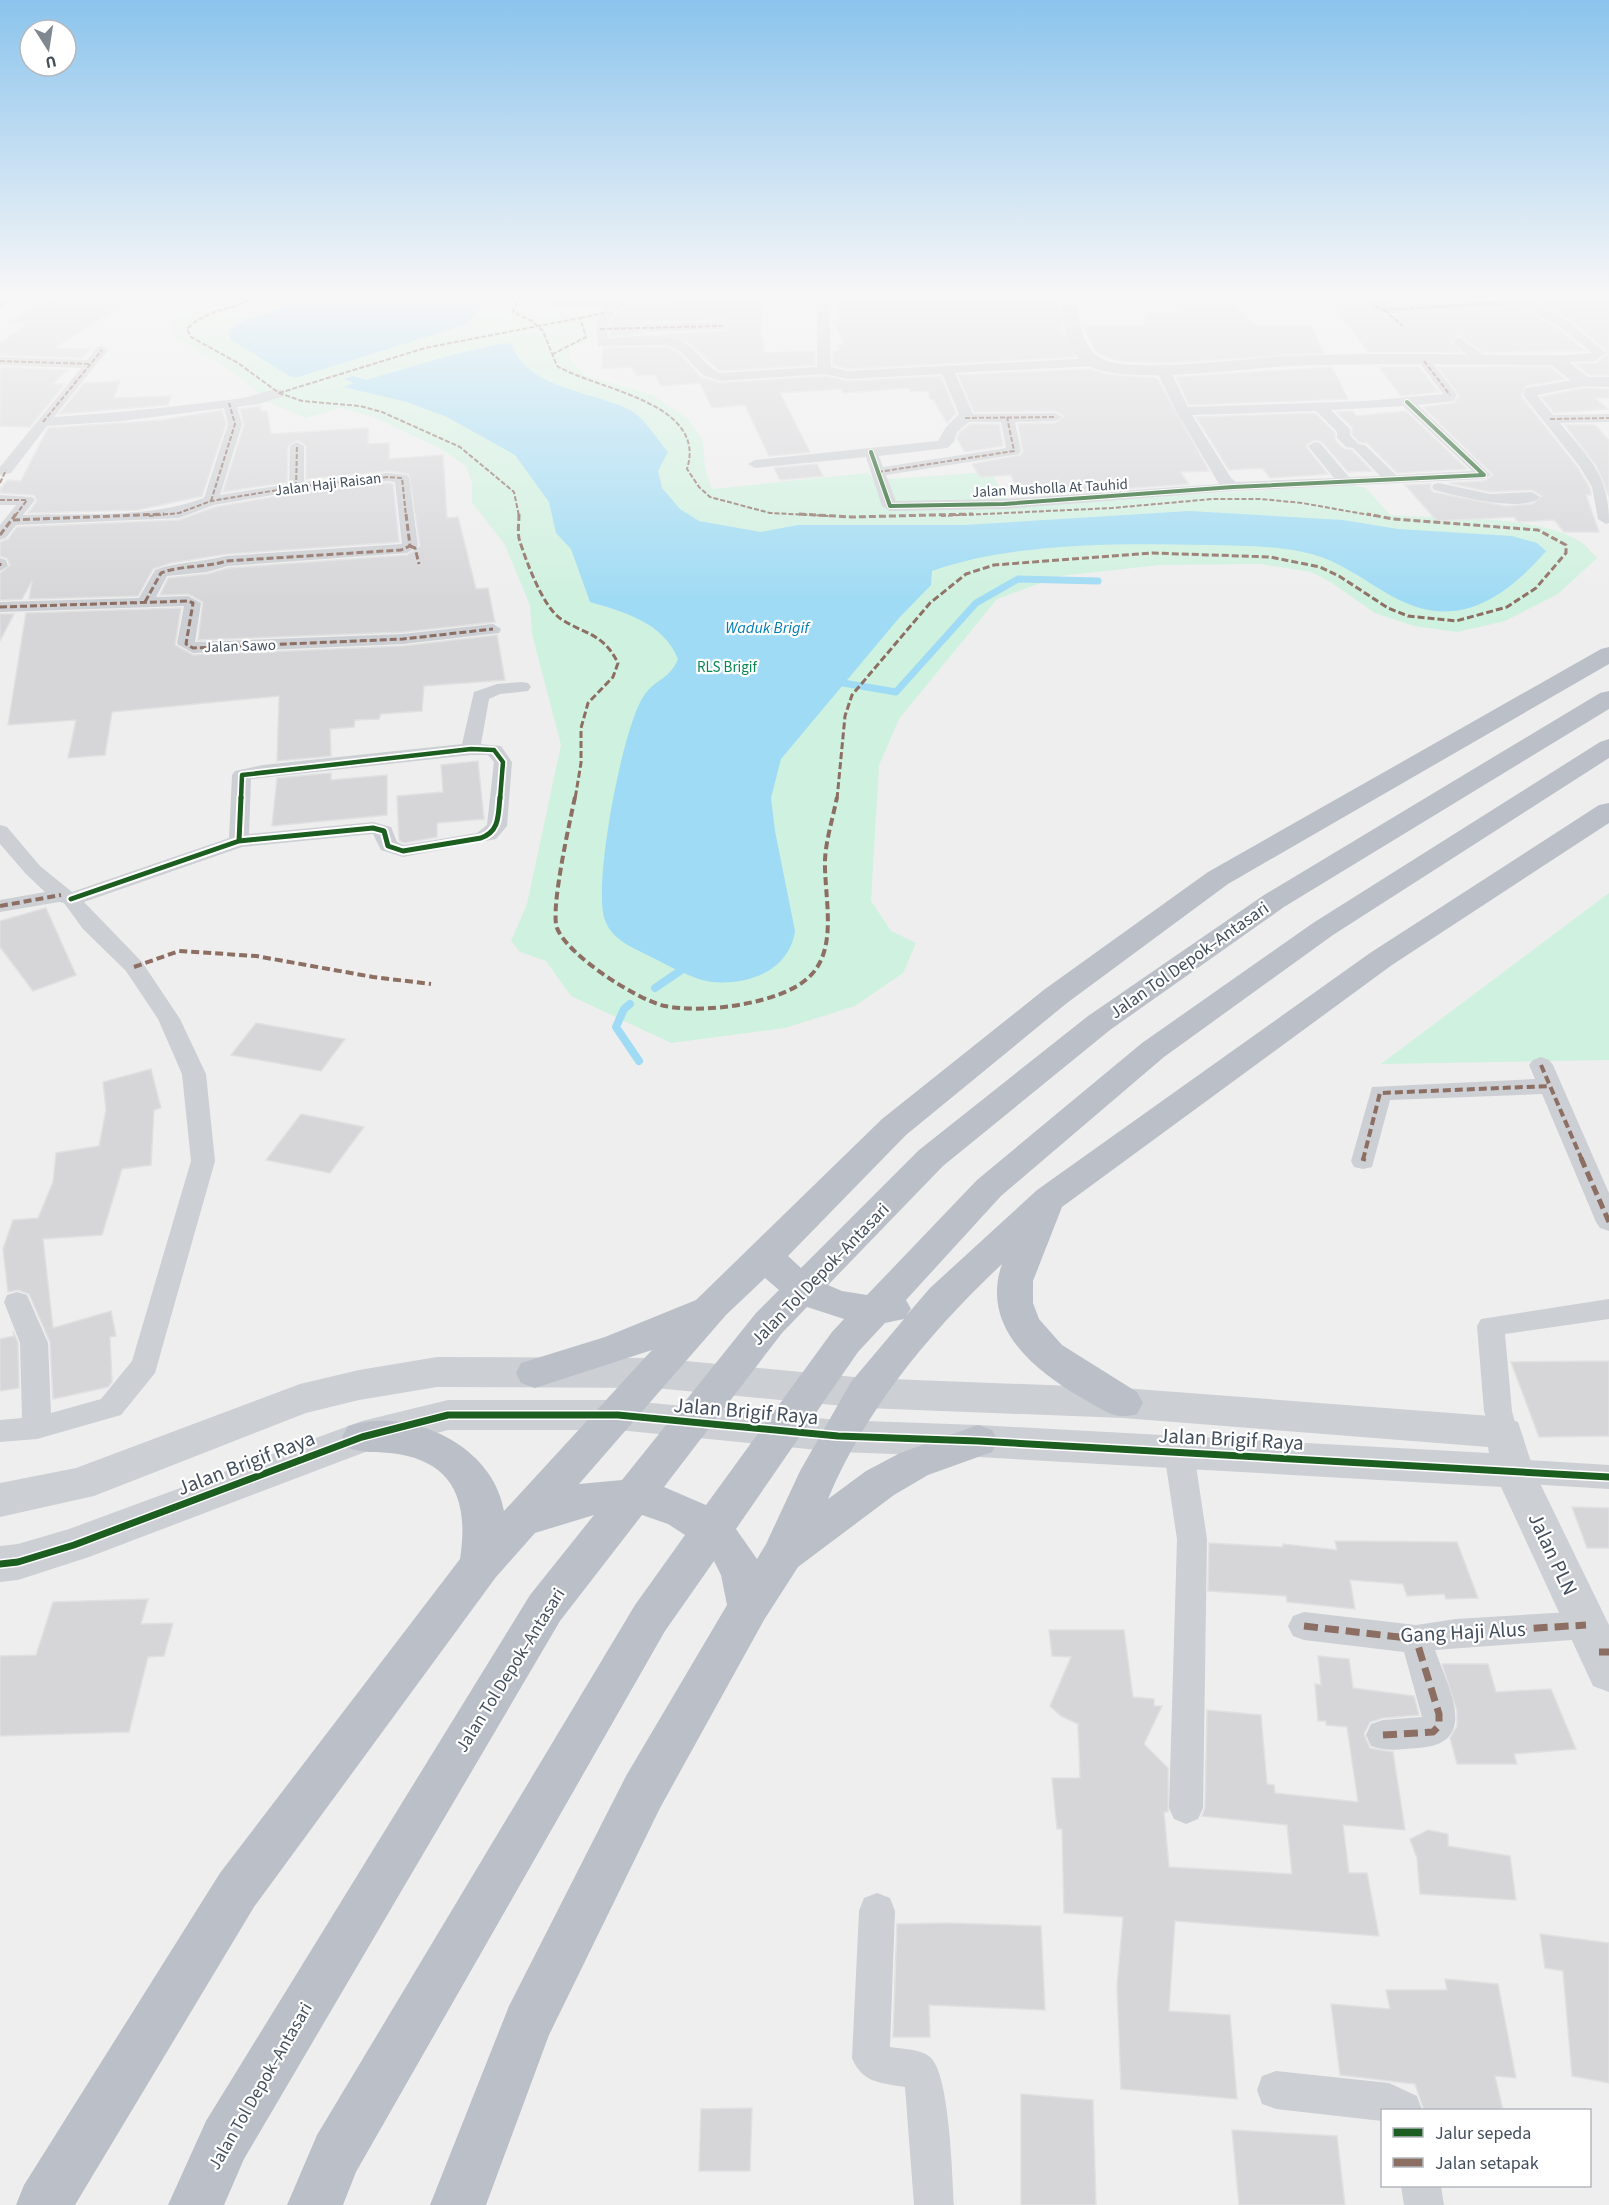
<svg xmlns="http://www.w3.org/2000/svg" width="1609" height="2205" viewBox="0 0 1609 2205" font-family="'Source Sans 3',sans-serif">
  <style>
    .green { fill: #cff1df }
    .water { fill: #9fdbf4 }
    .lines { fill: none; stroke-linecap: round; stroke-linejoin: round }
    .stream-far1 { stroke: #9fdbf4; stroke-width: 7 }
    .stream { stroke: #9fdbf4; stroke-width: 8 }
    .building { fill: #d6d6d9; stroke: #e0e0e1; stroke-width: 1.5 }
    .street { fill: #cccfd3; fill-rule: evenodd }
    .secondary { fill: #cccfd4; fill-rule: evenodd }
    .highway { fill: #bbc0c8; fill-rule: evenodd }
    .quiet-far4 { stroke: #8d6e63; stroke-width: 2; stroke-dasharray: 5 2; stroke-linecap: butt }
    .quiet-far3 { stroke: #8d6e63; stroke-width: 3; stroke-dasharray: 7 3; stroke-linecap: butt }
    .quiet-far2 { stroke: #8d6e63; stroke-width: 4; stroke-dasharray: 8 4; stroke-linecap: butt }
    .quiet-far1 { stroke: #8d6e63; stroke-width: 5; stroke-dasharray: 10 5; stroke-linecap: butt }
    .quiet { stroke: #8d6e63; stroke-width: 7; stroke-dasharray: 14 7; stroke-linecap: butt }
    .cycleway-far3-casing { stroke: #fff; stroke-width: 6 }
    .cycleway-far2-casing { stroke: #fff; stroke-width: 8 }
    .cycleway-far1-casing { stroke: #fff; stroke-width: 9 }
    .cycleway-casing { stroke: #fff; stroke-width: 10 }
    .cycleway-far3 { stroke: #1b5e20; stroke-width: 4 }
    .cycleway-far2 { stroke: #1b5e20; stroke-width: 4.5 }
    .cycleway-far1 { stroke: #1b5e20; stroke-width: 5 }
    .cycleway { stroke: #1b5e20; stroke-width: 7 }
    .labels { text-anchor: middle; stroke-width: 4.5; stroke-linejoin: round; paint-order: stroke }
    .far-street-label { font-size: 15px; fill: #434f5d; stroke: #fff }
    .far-park-label { font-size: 15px; fill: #0b8754; stroke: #fff }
    .far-water-label { font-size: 16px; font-style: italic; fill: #007eb3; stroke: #fff }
    .street-label { font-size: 18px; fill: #434f5d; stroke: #fff }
    .near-street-label { font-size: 21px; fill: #434f5d; stroke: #fff }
  </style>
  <rect width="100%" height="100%" fill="#efeeee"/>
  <path class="green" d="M250,293h361l-80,5 -6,11h73l-5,27 -24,14v8l16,17 68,20 35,24 15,22 2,28 7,20 156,-16 7,7 115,-8 21,33 341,-20 14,3 24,27c52,4 147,-1 191,27 6,4 11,11 16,16l-39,36 -53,27 -48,11 -43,-6 -39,-13 -43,-30 -21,-11 -51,-8 -100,1 -100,11 -63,23 -98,120 -20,46 -8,136 20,30 25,12 -13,30 -48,33 -70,22 -114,15 -100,-47 -25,-35 -26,-9 -9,-11 16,-37 34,-159 -29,-111 -2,-29 -25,-60 -33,-43v-19l-6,-17 -25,-17 -67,-32 -34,-9 -34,10 -38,-16 -32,-28 -64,-38v-18l73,-19z
    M1609,893v167l-228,4z"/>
  <path class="water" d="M294,293h200l-26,31 -170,53h-7l-61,-38v-10c19,-14 53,-14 64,-36z
    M504,343l8,1c11,42 81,49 114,64 17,7 30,30 42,44l-10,19 4,17 18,21 19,12 62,11 37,-7h166l225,-14 154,9 55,9 114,7 25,7 9,8c-22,26 -56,57 -93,60 -53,5 -86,-38 -132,-54 -36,-12 -77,-11 -113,-12 -88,-2 -193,-3 -276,26l-1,14 -32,33 -118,141 -10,39 4,33 20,100c-6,40 -46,54 -83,51 -21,-3 -44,-17 -63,-26 -17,-9 -37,-16 -44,-36 -13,-33 18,-197 40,-226 11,-15 25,-15 33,-35 -15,-37 -54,-47 -88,-57l-19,-53 -15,-16 -7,-31 -34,-47 -68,-38 -40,-15 -64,-15 11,-4 -10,-4 9,-3 13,4 86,-25z"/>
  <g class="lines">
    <path class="stream-far1" d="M843,683l53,9 80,-89 42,-24 80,2"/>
    <path class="stream" d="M655,988l25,-17
      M630,1004l-6,5 -8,18 23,34"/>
  </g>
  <path class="building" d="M761,293h3l-3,44h2l1,16 51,-2v14l-95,6 -31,-28 -29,-9 66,-3 2,-8 -5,-3 -76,2 -8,5 6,7 -35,3 2,-18 13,-11 55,-9h73z
    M1435,293l174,2v80h-20l-14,-11 21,-1 11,-8v-4l-38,-32 -42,-23 -140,8 -10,-7z
    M1003,295l2,2h53l6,37 11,23 -227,12 -15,-4v-14l6,-1 -2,-5 7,-1 -11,-23h7l-3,-19z
    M46,300l79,4 -71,44 37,1 -9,9 -82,-3v-12l28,-20 -17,-2z
    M1358,301l15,12 13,3 134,-9 39,22 27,22 -103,1 -24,-17 -8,6 10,11h-93l-37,-50z
    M1218,302h12l26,24h55l13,27 -160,10 -47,-2 -21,-9 -13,-26 63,-1 -4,-9h7l-1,-3h33l-6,-9z
    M667,347l12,6 22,24 19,6 104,-7 24,5 93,-5 15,37 -9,10 -14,-24h-3l-2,-8 -17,1 -2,-4 -66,5 -2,-4 -61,4 30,59 -41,4 -24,-51 -33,3 -12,-25 -39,3 -6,-11 -19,1 -5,-9 -29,2 1,-21z
    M0,367l68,3 -16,14h13l-35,43 -30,-1z
    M1332,367l16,32 -159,6 -13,-28z
    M1379,367h40l20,25 -38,4z
    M1438,367h112l15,12 -39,7 -5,10 57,72 12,20 1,7h-5l13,37h-35l-10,-12 -36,2 -4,-5 -77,4 -32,-36 26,-1 -1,4 3,4 72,14 27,-2 10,-8 -10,-6 -42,2 -41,-9 35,-2 9,-6 -70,-68 31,-4 5,-7z
    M1089,369l17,5 51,4 52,93 -29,1 9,12 -170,12 -8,-21 -31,2 -8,-13 49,-9 2,-4 -5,-27 37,-1 9,-7 -9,-5 -81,1 -16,-37z
    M120,381l-6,17 57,-2 -3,9 -109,9 25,-31z
    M1583,388l26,1v9h-14l13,11 -54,4 -13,-16z
    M260,406l1,5h6l4,23 97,-6v16l21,-1v16l54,-4 4,63 11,-1 18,72 12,-1 7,34 -92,10 -205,8 5,-38 -15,-8 -28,1 8,-17 39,-4 21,-6 179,-13 13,-9 -11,-72 -21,-3 -82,8v-33l-8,-6 -10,6 -1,36 -64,10 21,-67 -4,-16z
    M222,410l4,14 -24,72 -64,14 -110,3 9,-12 -3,-6 -34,-2v-4l8,-9 13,1 27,-53 114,-8z
    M1353,411l3,5 50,-5 61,58 -70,4 -30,-30 -8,-1 -7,-8v-7l-16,-15z
    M1315,413l20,20v7l9,9 8,1 20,21 -24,1 -26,-30 -7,-2 -8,4 -1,3 22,27 -58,4 -8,-10 -33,2 -33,-53z
    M970,424h29l4,22 -38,6 -8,-13 2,-6z
    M1565,425h30l14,15v56l-12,-29z
    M817,464l6,12 -43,4 -6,-12z
    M388,483l5,1 6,58 -173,12 -55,9 -18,6 -15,27 -109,3 3,-18 -10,18 -22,1v-27l10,-8 -3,-7 -7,-2v-14l8,-3 9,-12 162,-7 36,-13 81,-14z
    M181,608l-6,37 18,10 210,-9 94,-11 8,45 -81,6 -2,25 -41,3 -2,5 -24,1 -1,7 -24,2 1,27 -54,5 2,-65 -167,16 -7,43 -37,3 8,-38 -68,5 18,-112z
    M0,614h14l-14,27z
    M478,761l6,58 -47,4v14l-33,6 -5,-3 -2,-44 46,-4 -2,-27z
    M331,773v7l56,-5v40l-115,11 5,-48z
    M46,908l30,67 -43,16 -33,-44v-26z
    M256,1023l89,16 -24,32 -90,-16z
    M151,1069l10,39 -7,2 -3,55 -29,4 -20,66 -59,4 10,89 58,-17 5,25 -6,1 2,45 -4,5 -55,12 -3,-57 -21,-48 -11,-4 -10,2 -5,-43 10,-29 25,-2 15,-36 3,-29 43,-7 7,-36 -3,-28z
    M301,1114l63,13 -34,46 -64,-13z
    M13,1331l5,12 1,45 -19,3v-52l14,-3z
    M1609,1361v75l-70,1 -28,-75z
    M1572,1507l37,1v40h-22z
    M1335,1541l122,1 21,56 -32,1 -2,-5 -37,2 -4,-12 -53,-4 5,29 -68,-7 -1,-6 -78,-5 1,-48 74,4v-3l54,6z
    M148,1599l-7,25 32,-1 -9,33 -16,1 -19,75 -129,4v-80l36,-1 17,-53z
    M1049,1630h75l9,67 21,2v7h8l-18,38 24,24v44h-4l5,55 123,7 -5,-49 -85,-9 3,-8 2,-98 54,5 6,69 7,1 1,8 83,9 -11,-75 -21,-2v-4h-8l-3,-37 6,1 -3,-29 31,3 4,29 61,8 5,19 -36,3 -13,4 -6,12 6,14 23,4 12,78 -62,-5 6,48h18l12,63 -204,-15 -6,90 61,4 7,84 -116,-10 -4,-103 6,-69 -59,-4 -2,-84h-5l-5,-51h28l-2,-54 -17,-8 -11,-10 21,-49 -19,-1z
    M1442,1664h46l8,28 55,-3 25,60 -62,5 3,10h-60l-7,-26 7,-12v-15z
    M1428,1830l20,4v12l62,10 6,44 -96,-6 -3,-36 -7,-19z
    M949,1923l92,3 4,84 -116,-5 1,32h-37l4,-113z
    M1540,1934l69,9v140l-37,-7 -9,-105 -18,-3z
    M1445,1979l53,5 18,94 -21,-2 8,34h-79l-9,-26 -75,-9 -9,-71 59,5 -4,-19h61z
    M1021,2094l72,6 3,105h-75z
    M752,2108l-2,63h-51l2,-62z
    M1232,2130l105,6 8,69h-106z"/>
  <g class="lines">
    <path class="street" d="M9,293h14l-23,16v-10z
      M30,293c21,0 120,-4 131,6l-6,4 -119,-6z
      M639,293h120l-6,4c-29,0 -120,-5 -139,15 -7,7 -7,18 -6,27 24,-2 58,-9 80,6 12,9 18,22 32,28l97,-6v-74h12l2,74 17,4 247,-13 7,4 -7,4 -140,7 18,41 82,-1 7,4 -7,4 -40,1 6,29 -2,3 -133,21 10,26 108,-2 215,-15 -43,-73 -21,-43 7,-4 7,4 19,39 178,-6 77,-7 -25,-33 1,-3h10l28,37 -3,6 -36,4 73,70 -7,4 -251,12 -229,18 -114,2 -8,-5 -16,-49 -111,11 -7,-4 7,-4 183,-19 8,-14 13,-13 -17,-40 -94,5 -24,-5 -104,7 -17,-6 -23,-24 -12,-6 -70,1 -2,-23 11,-18 -53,3 -6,-4 6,-4 68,-3zM1403,406l69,65 -76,4 -31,-30 -7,-1 -8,-9v-6l-19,-19zM1316,411l21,21v6l9,9 7,1 27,28 -31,1 -29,-34 -5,-1 -7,4 26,32 -98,4 -5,-4 -39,-63zM969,422h32l5,26 -123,19 -4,-11 68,-8 7,-6 3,-10z
      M1142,293h225l19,13 140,-8 42,23 38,32 -11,8 -45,2v-6l5,-1 37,-3 -32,-26 -40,-22 -134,9 -12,-3 -15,-12 -78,3 -133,-5z
      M722,322l4,1v6l-79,3 -6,-4 6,-4z
      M1459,337l27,20v6h-10l-21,-19 -2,-3z
      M102,346l6,4 -54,67c64,-4 127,-11 189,-19 13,-2 29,-11 41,-8v6l-25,8 -22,3 5,17 -22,71 69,-11 1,-38 7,-4 7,4v36l84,-9 19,2 2,3 9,68 -11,7 -179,13 -21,6 -40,4 -11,21 32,-1 13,7 -6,39 208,-8 90,-10 8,5 -2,4 -96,11 -210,9 -16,-9 7,-38 -184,6v-10l139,-4 16,-28c21,-8 48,-8 71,-14l176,-12 -7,-62 -7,-1 -92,10 -82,14 -35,13 -163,7 -10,13 -6,2v-15l16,-20h-16v-10l32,2 3,3 -12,15c60,-2 125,4 181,-17l24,-74 -4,-16 -102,13 -75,5 -36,47 -11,2v-8l81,-99 -81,-3v-8l87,3 10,-13z
      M1584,378l7,4 -2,3 -52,10 16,20 56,-1v8l-49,1c29,36 49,51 49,100l-3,1 -8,-5 -6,-32 -12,-20 -57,-72 3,-7z
      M1439,483l51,11 42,-2 8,5c-15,17 -86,-2 -106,-7l-2,-3 2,-3z
      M0,558l6,2 2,6 -8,5z
      M522,682l6,1 3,4 -3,4 -28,3 -11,5 -8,45 20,2 11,16 -5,64 -11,13 -93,18 -22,-7 -8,-16 -131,13 -158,55 58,60 38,57 26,55 9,87 -60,212 -34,42 -84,24 -37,3v-22l22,-2 -2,-75 -16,-41 3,-7 10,-3 10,3 21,48 3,70 50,-14 31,-38 59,-200 -9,-87 -24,-55 -32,-48 -43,-42 -19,-26 -5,-1 -59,10v-12l45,-8 -19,-18 -26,-30v-19l7,2 33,39 32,26 157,-54 3,-63 3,-4 28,-6 199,-21 12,-52 23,-8zM471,755h17l6,7 -7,63 -10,8 -73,12 -7,-3 -6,-15 -18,-5 -124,12 2,-55z
      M1541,1057l8,3 4,5 56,128v38l-9,-3 -4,-6 -54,-128 -152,6 -18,67 -9,2 -9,-2 -3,-6 21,-74 163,-8 -6,-14 4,-5z
      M1609,1299v20l-104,15 7,77 6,22 -4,8 -10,3 -10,-3 -10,-30 -7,-85 4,-7z
      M1179,1440l10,4 5,8 13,87 -4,269 -5,11 -12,5 -12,-5 -5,-11 8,-269 -13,-87 5,-8z
      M1514,1459l95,6v24l-95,-6 -10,-4 -5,-8 5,-8z
      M1586,1611l11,4 5,10 -5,10 -11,4 -151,11c13,38 46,94 -17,98 -17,1 -31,4 -47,-2l-5,-11 5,-11 12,-4 39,-3 -18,-65 -100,-12 -11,-4 -5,-10 5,-10 11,-4 112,13 40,-6z
      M877,1893l13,5 5,13 -5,136c13,2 30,2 40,10 20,17 22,119 24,148h-40l-9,-118c-24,-4 -43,-4 -53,-29l7,-147 5,-13z
      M1276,2071l113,12 28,13 5,14h-40v11l-106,-12 -14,-5 -5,-14 5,-14z
      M1401,2186h40l3,19h-40z"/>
    <path class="secondary" d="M1062,293h16c0,22 2,54 24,66 28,15 152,-2 190,-3 87,-4 175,-1 263,-1l6,1 27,21h21v10l-31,-1 -27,-21c-86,0 -173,-2 -259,1 -46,2 -166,20 -203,0 -25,-13 -28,-48 -27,-73z
      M437,1357l218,1 210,20 258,10 381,29 14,5 16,49 75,154v67l-16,-6 -92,-199 -523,-30 -140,-5 -220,-22h-170l-80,21 -279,106 -71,23 -18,2v-36l18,-2 51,-15 293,-108 86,-21h170l220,20 140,5 511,28 -1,-6 -365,-29 -258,-10 -210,-20 -218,-1 -78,13 -53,13 -212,83 -94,21v-34l76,-15 224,-84 59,-14z"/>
    <path class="highway" d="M1609,647v17l-381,220 -161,119 -161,132 -118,121 13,12 118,-118 169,-134 176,-121 336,-202 9,-2v18l-325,198 -174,123 -167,136 -115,119 14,6 25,4 110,-115 165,-137 171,-120 287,-181 9,-3v19l-276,177 -169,122 -163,139 -95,104 5,9 -5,7 24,-28 107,-98 333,-237 229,-148 10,-2v20l-217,142 -330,242 -29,74v22l6,16 23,26 75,47 6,11 -6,11c-23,7 -35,-5 -55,-16 -48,-28 -102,-71 -80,-134 -71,67 -136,144 -174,235l38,-28 34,-18 78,-28 14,5 6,11 -6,11 -64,23 -34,20 -96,72 -34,53 -104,188 -111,227 -63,170h-56l79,-199 117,-230 101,-171 -6,-30 -7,-14 -49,70 -309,541 -13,33h-56l30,-70 318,-530 50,-70 -17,-11 -26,-9 -82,106 -316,538 -20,46h-56l38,-84 324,-526 64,-80 -59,18 -39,44 -242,330 -179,298h-59l8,-20 196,-312 240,-314c8,-52 -2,-95 -62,-105 -17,-3 -33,0 -50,-6l-6,-11 6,-11c60,-20 145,18 156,85l148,-161 -117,38 -14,-5 -5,-10 5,-10 84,-26 91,-37 186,-181 163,-130 163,-117 393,-223zM765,1278l14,12 -23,23 -134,167 -43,4 147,-169zM807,1307l37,12 -12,13 -126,173 -42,-18 118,-154zM904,1319l-53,63 -51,89 -34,73 -9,15 -21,-30 122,-177 27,-29z"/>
    <path class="quiet-far4" d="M36,293l119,6
      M261,293c-23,18 -53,14 -74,36l4,8 47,26 41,30 23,8 58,5 22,6 78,35 54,45 5,24
      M527,293l-8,4 -6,15 19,9 11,10 14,35c40,24 151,36 130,103l12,18 11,10 60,16 60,3
      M1359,293l19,15 8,2 136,-9
      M0,305l17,-12
      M1384,310l19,16
      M580,318l24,-5
      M600,329l122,-3
      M0,361l89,3
      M1424,361l26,34
      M279,393l146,-45 155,-30 6,19 -35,18
      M965,418l90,-1
      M1550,419l59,-1
      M43,422l59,-72
      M878,472l136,-21 -7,-34
      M0,483l6,-13
      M296,487l1,-41
      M0,500h27l-12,16
      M211,501l24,-77 -6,-21
      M149,516l30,-3 32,-12 85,-14 92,-10 14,1 4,38
      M941,516l171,-8 100,-9h49l41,4 73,13"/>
    <path class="quiet-far3" d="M519,514c0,9 -2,20 1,28 7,21 23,65 41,77 25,16 42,14 57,44l-5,14 -25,26 -7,25v35l-6,36
      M799,514l53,3 121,-3
      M13,520l151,-6
      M0,535l16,-21
      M410,546l5,2 4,16
      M0,563v3
      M145,602l16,-29c20,-8 44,-5 65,-12l175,-11 9,-4 -4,-32
      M0,607l188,-6 5,2 -7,41 7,4 210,-9 90,-10
      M837,799l8,-83 7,-21 78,-92 36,-29 28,-9 159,-12 117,4 50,10 19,9 49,32 20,8 48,5 51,-14 29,-19 30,-35v-8l-28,-15 -145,-11 -26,-5"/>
    <path class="quiet-far2" d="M575,797c-5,24 -25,112 -18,131 10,27 80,72 108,78 37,8 121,-2 147,-32 26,-29 12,-78 13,-114 1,-21 8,-42 12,-63
      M0,906l61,-11
      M134,967l45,-16 77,5 117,21 58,7
      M1541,1065l41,95
      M1363,1160l17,-67 170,-7"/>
    <path class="quiet-far1" d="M1581,1158l28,64
      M1363,1161l1,-3"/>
    <path class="quiet" d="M1304,1626l112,13 40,-6 130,-8
      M1599,1652h10
      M1383,1735l50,-3 6,-6v-12l-23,-75"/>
    <g class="cycleway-far3-casing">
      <path id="cycleway-far3" d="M871,452l19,54 114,-2 229,-17 251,-12 -77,-73"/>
    </g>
    <g class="cycleway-far2-casing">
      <path id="cycleway-far2" d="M241,799l1,-24 229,-26 23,1 9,12 -3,37"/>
    </g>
    <g class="cycleway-far1-casing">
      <path id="cycleway-far1" d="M239,841l2,-44
        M239,841l134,-13 11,3 4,15 15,5 78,-13c19,-7 17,-23 19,-41
        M71,899l168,-58"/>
    </g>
    <g class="cycleway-casing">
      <path id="cycleway" d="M0,1564l18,-2 56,-17 288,-108 86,-22h170l220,21 140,5 631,36"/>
    </g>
    <use href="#cycleway-far3" class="cycleway-far3"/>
    <use href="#cycleway-far2" class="cycleway-far2"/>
    <use href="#cycleway-far1" class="cycleway-far1"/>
    <use href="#cycleway" class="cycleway"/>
  </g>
  <linearGradient id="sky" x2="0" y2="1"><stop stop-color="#8bc4ed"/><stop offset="0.49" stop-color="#f8f7f7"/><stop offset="1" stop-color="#f8f7f7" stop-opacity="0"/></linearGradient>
  <rect width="1609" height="602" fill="url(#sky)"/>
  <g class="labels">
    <g class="far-street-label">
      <text transform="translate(328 484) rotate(-7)" y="5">Jalan Haji Raisan</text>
      <text transform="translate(1050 488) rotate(-3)" y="5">Jalan Musholla At Tauhid</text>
      <text transform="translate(240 646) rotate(-2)" y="5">Jalan Sawo</text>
    </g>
    <g class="far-park-label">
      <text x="727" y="672">RLS Brigif</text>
    </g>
    <g class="far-water-label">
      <text x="767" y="633">Waduk Brigif</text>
    </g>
    <g class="street-label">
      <text transform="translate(1189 960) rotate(-35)" y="6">Jalan Tol Depok–Antasari</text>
      <text transform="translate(820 1274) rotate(-46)" y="6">Jalan Tol Depok–Antasari</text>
      <text transform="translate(510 1670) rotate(-58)" y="6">Jalan Tol Depok–Antasari</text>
      <text transform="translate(260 2086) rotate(-60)" y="6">Jalan Tol Depok–Antasari</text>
    </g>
    <g class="near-street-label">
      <text transform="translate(746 1411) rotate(5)" y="7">Jalan Brigif Raya</text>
      <text transform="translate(1231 1439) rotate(3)" y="7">Jalan Brigif Raya</text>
      <text transform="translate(246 1463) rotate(-21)" y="7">Jalan Brigif Raya</text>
      <text transform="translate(1553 1554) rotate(65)" y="7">Jalan PLN</text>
      <text transform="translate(1463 1632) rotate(-3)" y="7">Gang Haji Alus</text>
    </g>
  </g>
  <rect x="1381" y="2109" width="210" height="78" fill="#ffffff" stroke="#b4b9be" stroke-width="1.5"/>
  <rect x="1393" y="2128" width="30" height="9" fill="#1b5e20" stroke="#b4b9be" stroke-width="1.5"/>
  <text x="1435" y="2139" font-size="18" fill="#434f5d">Jalur sepeda</text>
  <rect x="1393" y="2158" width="30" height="9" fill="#8d6e63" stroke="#b4b9be" stroke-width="1.5"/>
  <text x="1435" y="2169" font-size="18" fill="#434f5d">Jalan setapak</text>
  <g transform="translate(48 48) rotate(168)"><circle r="28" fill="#ffffff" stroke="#b4b9be" stroke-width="1.5"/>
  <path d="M0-4.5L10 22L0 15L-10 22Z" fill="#7f8790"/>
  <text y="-9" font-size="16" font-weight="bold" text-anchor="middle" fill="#434f5d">U</text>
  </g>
</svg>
